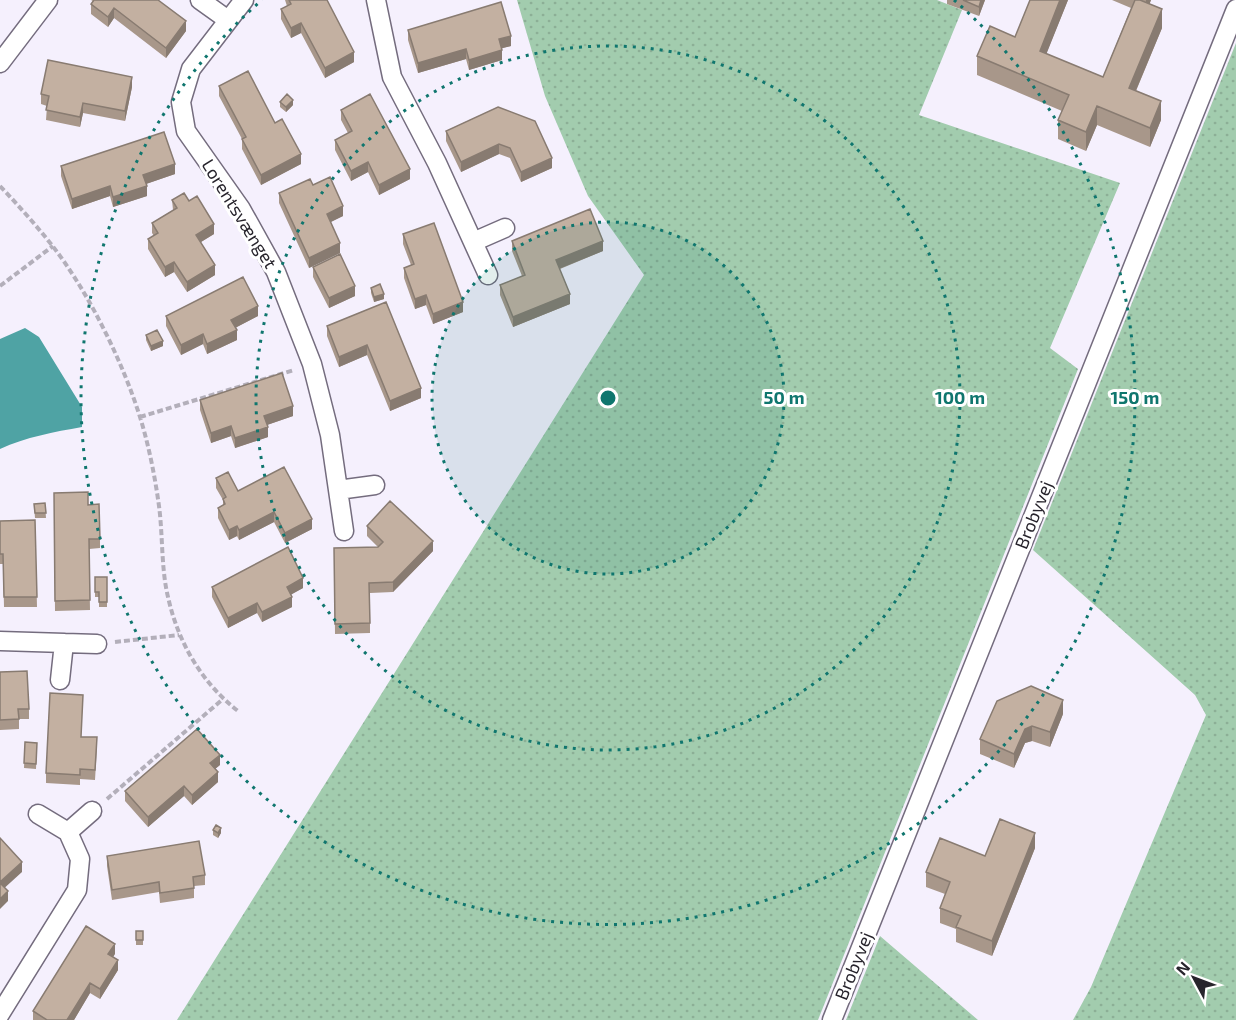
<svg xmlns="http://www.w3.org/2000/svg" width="1236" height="1020" viewBox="0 0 1236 1020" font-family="'Exo 2',sans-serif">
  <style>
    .grass { fill: url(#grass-dots) }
    .water { fill: #4fa3a4 }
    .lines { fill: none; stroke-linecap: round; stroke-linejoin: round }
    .street-casing { stroke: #746c7e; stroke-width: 21 }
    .path { stroke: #b3afba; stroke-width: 4; stroke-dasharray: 6 3; stroke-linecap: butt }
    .street { stroke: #fff; stroke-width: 18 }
    .wall { fill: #a8978a }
    .shaded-wall { fill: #887b71 }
    .building { fill: #c3b0a1; stroke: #887b71; stroke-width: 1.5 }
    .ring { fill: none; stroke: #0f766e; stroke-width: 3; stroke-dasharray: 3 6 }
    .labels { text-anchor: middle; stroke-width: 6; stroke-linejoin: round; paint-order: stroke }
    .street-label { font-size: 18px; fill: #27242c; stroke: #fff }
    .centre { fill: #0f766e; stroke: #fff; stroke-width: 3 }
    .ring-label { font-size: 18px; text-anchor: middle; font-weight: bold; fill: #0f766e; stroke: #fff; stroke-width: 6; stroke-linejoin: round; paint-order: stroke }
  </style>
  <defs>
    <pattern id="grass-dots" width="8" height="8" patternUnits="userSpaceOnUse" patternTransform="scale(1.5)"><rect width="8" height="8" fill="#a2ccae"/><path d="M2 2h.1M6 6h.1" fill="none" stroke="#8caf96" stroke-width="1.8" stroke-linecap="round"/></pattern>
  </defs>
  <rect width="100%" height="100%" fill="#f5f0fd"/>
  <path class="grass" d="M517,0h420l25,10 -43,105 201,68 -70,165 28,21 -260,651h-641l467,-745 -56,-79 -43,-100z
    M1236,43v977h-163l18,-33 115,-272 -11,-20 -162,-145z
    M880,936l98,84h-132z"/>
  <path class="water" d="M25,328l14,9 43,70v20c-28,5 -56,10 -82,22v-110z"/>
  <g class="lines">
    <g class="street-casing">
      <path id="street" d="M200,0l28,20
        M244,0l-53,69 -10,33 5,29 55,78 35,63 36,92 18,71 14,96
        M376,0l16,77 45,86 51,112
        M0,63l48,-63
        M473,242l32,-14
        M338,490l37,-5
        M0,641l97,3
        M60,680l4,-37
        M68,832l24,-21
        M0,1014l77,-124 3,-31 -12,-27 -30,-18
        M832,1020l404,-1011"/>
    </g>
    <path class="path" d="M0,186c18,19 35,38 51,58 37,47 71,116 89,173 9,29 15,60 19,89 4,30 2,62 9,91 10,45 33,85 70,114
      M0,286l53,-40
      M140,417l154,-47
      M115,642l64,-7
      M107,799l116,-100"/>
    <use href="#street" class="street"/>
  </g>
  <path class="wall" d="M91,0h67l28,31 -20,27 -52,-40 -6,9 -17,-13v-10l2,-3z
    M285,0h42l27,62 -29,16 -24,-45 -10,5 -10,-19v-10l6,-3z
    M947,0h38l-6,16 -32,-12z
    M1030,0h38l-22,54 57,23 28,-69 -19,-8h39l-2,4 13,24 -26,63 25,29 -11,27 -53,-22 -11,26 -28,-12v-19l4,-9 -85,-36v-19l38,-19z
    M408,30l103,16 -9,2v12l-33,10 -3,-11 -48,14 -10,-33z
    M219,86l82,78 -40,21 -19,-36v-10l-23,-43z
    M132,87l-7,34 -42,-8 -3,14 -34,-7 1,-14 -6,-2v-10z
    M280,102l13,3 -7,7 -6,-5z
    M498,107l54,61 -31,14 -11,-24 -11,-4 -38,18 -15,-31v-10z
    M341,110l69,69 -31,16 -11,-23 -17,9 -16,-31v-10l13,-7 -7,-13z
    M61,166l114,8 -29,10 1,12 -34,11 -3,-11 -38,13 -11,-33z
    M313,185l30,31 -13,6 10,31 -31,15 -30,-65v-10z
    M172,200l17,1 25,33 -13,8 14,33 -28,17 -13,-20 -9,5 -17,-28v-10l6,-3 -2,-3v-10l21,-13z
    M403,234l60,78 -30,12 -7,-19 -11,4 -11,-31v-10l7,-3 -8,-21z
    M512,241l91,10 -43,18 10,35 -57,23 -13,-32v-10l22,-9 -10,-25z
    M313,267l42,29 -26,12 -16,-31z
    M371,288l13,11 -10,3 -3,-9z
    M386,302l35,96 -31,13 -23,-56 -28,12 -12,-31v-10z
    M166,316h92l-23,12 2,12 -30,14 -4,-10 -22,11 -15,-29z
    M146,335l17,11 -12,5 -5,-11z
    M200,400l93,16 -26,9 1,12 -33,11 -4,-12 -20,7 -11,-33z
    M216,478l22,13 74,38 -27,14 -11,-21 -35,18 -2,-4 -8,4 -11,-22v-10l5,-3v-5l-7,-12z
    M54,493l46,46v9l-11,1 1,61 -35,1z
    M45,503l1,15h-11l-1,-14z
    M35,520l2,87h-33l-1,-43h-3v-43z
    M367,526l66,25 -40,41 -23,1v40l-35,1 -1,-86 44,-1 -11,-11z
    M95,577h12v30h-8v-10h-4z
    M212,587l91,1 -12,6 1,13 -30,15 -5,-9 -29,15 -16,-31z
    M0,672l29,37v10h-10v10l-19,1z
    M1063,714l-13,33 -18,-6 -7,2 -11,25 -34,-14v-15z
    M81,737l16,10 -2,33 -15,-1v6l-34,-2v-10z
    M25,742l12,1 -1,26 -12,-1z
    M220,765l-5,4 3,13 -26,23 -8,-9 -36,31 -23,-26v-10z
    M213,830l8,3 -3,5 -5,-3z
    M1035,848l-43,108 -36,-14v-13l-16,-6v-15l5,-14 -19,-7v-15l59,-16z
    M107,856l98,19v10l-11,1v12l-34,5 -1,-11 -47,8 -5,-34z
    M136,931h7v14h-7z
    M115,954l-2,3 5,13 -18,29 -10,-6 -16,27h-41v-9z"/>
  <path class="shaded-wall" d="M981,0h4l-6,16v-9z
    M1060,0h8l-28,70v-19z
    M1146,0h5l-5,14z
    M114,8v10l-6,9v-10z
    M1162,9v19l-33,79v-19z
    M186,21v10l-20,27v-10z
    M301,23v10l-10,5v-10z
    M511,36v10l-12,3v-10z
    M466,49v10l-48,14v-10z
    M502,50v10l-33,10v-10z
    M354,52v10l-29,16v-10z
    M132,77v10l-7,34v-10z
    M293,100v5l-7,7v-5z
    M1161,101v19l-11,27v-19z
    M83,103v10l-3,14v-10z
    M1097,106v19l-11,26v-19z
    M499,144v10l-38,18v-10z
    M301,154v10l-40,21v-10z
    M552,158v10l-31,14v-10z
    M368,162v10l-17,9v-10z
    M175,164v10l-32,11v-10z
    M410,169v10l-31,16v-10z
    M110,186v10l-38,13v-10z
    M147,186v10l-34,11v-10z
    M343,206v10l-16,8v-10z
    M214,224v10l-18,11v-10z
    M603,241v10l-47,19v-10z
    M340,243v10l-31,15v-10z
    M174,262v10l-9,5v-10z
    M215,265v10l-28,17v-10z
    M355,286v10l-26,12v-10z
    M384,294v5l-10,3v-5z
    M570,294v10l-57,23v-10z
    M426,295v10l-11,4v-10z
    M463,302v10l-30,12v-10z
    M258,306v10l-27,14v-10z
    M237,330v10l-30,14v-10z
    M203,334v10l-22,11v-10z
    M163,341v5l-12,5v-5z
    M367,345v10l-28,12v-10z
    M421,388v10l-31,13v-10z
    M293,406v10l-29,10v-10z
    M231,426v10l-20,7v-10z
    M268,427v10l-33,11v-10z
    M274,512v10l-35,18v-10z
    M312,519v10l-27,14v-10z
    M237,526v10l-8,4v-10z
    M433,541v10l-40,41v-10z
    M303,578v10l-16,9v-10z
    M292,597v10l-30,15v-10z
    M257,603v10l-29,15v-10z
    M1063,700v14l-13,33v-15z
    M1032,726v15l-7,2 -11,25v-14l11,-25z
    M220,755v10l-10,8v-10z
    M218,772v10l-26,23v-10z
    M184,786v10l-36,31v-10z
    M221,828v5l-3,5v-5z
    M1035,833v15l-43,108v-15z
    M22,862v10l-22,20v-10z
    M8,891v10l-8,8v-10z
    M115,944v10l-7,10v-10z
    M118,960v10l-18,29v-10z
    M90,983v10l-16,27h-7z"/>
  <path class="building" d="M94,0h64l28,21 -20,27 -52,-40 -6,9 -17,-13z
    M289,0h38l27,52 -29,16 -24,-45 -10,5 -10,-19 10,-5z
    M963,0h18l-2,7z
    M1030,0h30l-20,51 63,26 32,-77h5l22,9 -33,79 32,13 -11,27 -53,-22 -11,26 -28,-12 11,-25 -92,-39 13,-30 25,11z
    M501,2l10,34 -12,3 3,11 -33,10 -3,-11 -48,14 -10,-33z
    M48,60l84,17 -7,34 -42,-8 -3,14 -34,-7 3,-14 -8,-2z
    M248,71l27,52 7,-4 19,35 -40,21 -19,-36 4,-2 -27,-51z
    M287,94l6,6 -7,7 -6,-5z
    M370,94l40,75 -31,16 -11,-23 -17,9 -16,-31 17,-9 -11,-21z
    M498,107l37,14 17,37 -31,14 -11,-24 -11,-4 -38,18 -15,-31z
    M164,132l11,32 -32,11 4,11 -34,11 -3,-11 -38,13 -11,-33z
    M330,177l13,29 -16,8 13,29 -31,15 -30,-65 31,-14 3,6z
    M184,193l5,8 8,-5 17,28 -18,11 19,30 -28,17 -13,-20 -9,5 -17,-28 10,-6 -6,-10 25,-15 -5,-8z
    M590,209l13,32 -47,19 14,34 -57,23 -13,-32 25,-10 -13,-34z
    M434,223l29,79 -30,12 -7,-19 -11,4 -11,-31 10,-4 -11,-30z
    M340,254l15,32 -26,12 -16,-31z
    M243,277l15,29 -27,14 6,10 -30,14 -4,-10 -22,11 -15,-29z
    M380,284l4,10 -10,3 -3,-9z
    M386,302l35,86 -31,13 -23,-56 -28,12 -12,-31z
    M157,330l6,11 -12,5 -5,-11z
    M282,373l11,33 -29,10 4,11 -33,11 -4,-12 -20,7 -11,-33z
    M284,467l28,52 -27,14 -11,-21 -35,18 -2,-4 -8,4 -11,-22 7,-4 -2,-5 3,-2 -10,-19 12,-6 10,19z
    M88,492v13l11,-1 1,35h-11l1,61 -35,1 -1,-108z
    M390,501l43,40 -40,41 -24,1 1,40 -35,1 -1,-76 44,-1 5,-5 -16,-16z
    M45,503l1,10h-11l-1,-9z
    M35,520l2,77h-33l-1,-43h-3v-33z
    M288,547l15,31 -16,9 5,10 -30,15 -5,-9 -29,15 -16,-31z
    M95,577h12v25h-8v-10h-4z
    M27,671l2,38h-11l1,10 -19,1v-48z
    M1031,686l32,14 -13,32 -18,-6 -7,3 -11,25 -34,-15 17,-38z
    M50,693l33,2 -2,42h16l-2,33 -15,-1v6l-34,-2z
    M197,729l23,26 -10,8 8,9 -26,23 -8,-9 -36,31 -23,-26z
    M25,742l12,1 -1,21 -12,-1z
    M1000,819l35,14 -43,108 -36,-14 5,-11 -21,-8 10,-26 -24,-10 14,-34 45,18z
    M216,825l5,3 -3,5 -5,-3z
    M0,838l22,24 -22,20z
    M199,841l6,34 -12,2 1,11 -34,5 -1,-11 -47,8 -5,-34z
    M0,883l8,8 -8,8z
    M86,926l29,18 -7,10 10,6 -18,29 -10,-6 -23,37h-20l-14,-9z
    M136,931h7v9h-7z"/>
  <circle cx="608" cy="398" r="176" fill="#0f766e" fill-opacity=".12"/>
  <g class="ring">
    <circle cx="608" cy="398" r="176"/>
    <circle cx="608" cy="398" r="352"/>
    <path d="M954 0A527 527 0 1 1 262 0"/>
  </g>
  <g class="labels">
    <g class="street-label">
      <text transform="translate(239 214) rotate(58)" y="6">Lorentsvænget</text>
      <text transform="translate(1034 515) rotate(-68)" y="6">Brobyvej</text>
      <text transform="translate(854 966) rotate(-68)" y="6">Brobyvej</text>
    </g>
  </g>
  <circle cx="608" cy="398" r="9" class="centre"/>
  <g class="ring-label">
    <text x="784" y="404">50 m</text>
    <text x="960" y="404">100 m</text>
    <text x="1135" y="404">150 m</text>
  </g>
  <g transform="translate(1194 978) rotate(311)" stroke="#ffffff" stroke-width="4.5" paint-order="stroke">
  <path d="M0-4.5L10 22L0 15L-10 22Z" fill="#27242c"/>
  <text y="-9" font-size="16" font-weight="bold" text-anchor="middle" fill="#27242c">N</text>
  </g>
</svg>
